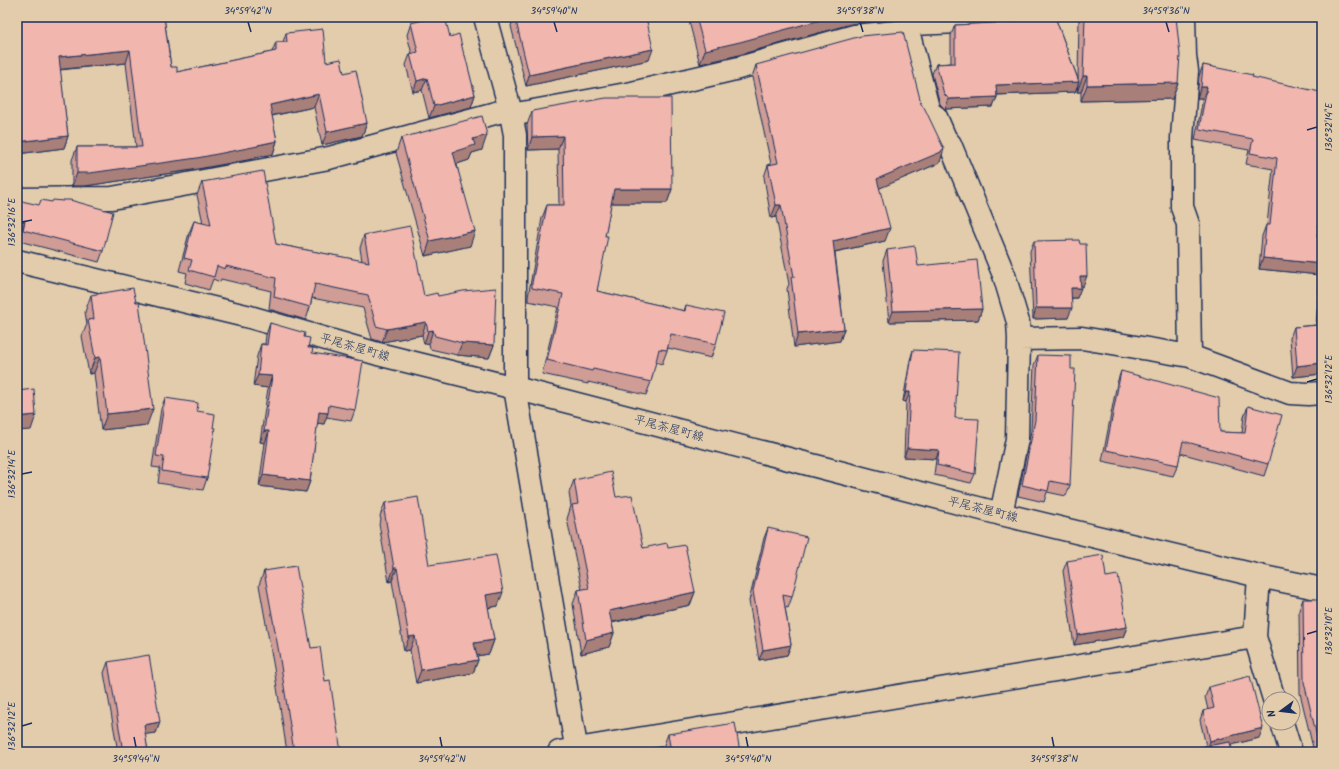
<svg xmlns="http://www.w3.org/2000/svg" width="1339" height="769" viewBox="0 0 1339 769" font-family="Kalam,'Klee One',sans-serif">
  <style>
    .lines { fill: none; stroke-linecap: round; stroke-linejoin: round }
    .street-casing { stroke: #1b2f5e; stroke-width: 25 }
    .secondary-casing { stroke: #1b2f5e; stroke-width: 25 }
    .street { stroke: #e2ccab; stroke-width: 22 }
    .secondary { stroke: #e2ccab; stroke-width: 22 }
    .wall { fill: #cf9d95; stroke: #1b2f5e }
    .shaded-wall { fill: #a97f79; stroke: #1b2f5e }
    .building { fill: #f1b6ad; stroke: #1b2f5e }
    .ticks { fill: none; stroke: #1b2f5e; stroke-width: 1.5 }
    .labels { text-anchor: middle; stroke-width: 3; stroke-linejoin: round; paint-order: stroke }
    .street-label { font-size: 12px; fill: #1b2f5e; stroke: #e2ccab }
    .neatline { fill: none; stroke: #1b2f5e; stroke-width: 1.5 }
    .ticks-label { font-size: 10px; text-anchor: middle; fill: #1b2f5e }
  </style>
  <rect width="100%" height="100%" fill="#e2ccab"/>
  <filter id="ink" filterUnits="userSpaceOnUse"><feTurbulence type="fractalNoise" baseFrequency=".025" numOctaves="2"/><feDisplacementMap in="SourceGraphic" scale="8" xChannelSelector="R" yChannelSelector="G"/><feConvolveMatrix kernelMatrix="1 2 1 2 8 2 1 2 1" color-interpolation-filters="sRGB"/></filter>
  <g filter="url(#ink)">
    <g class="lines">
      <g class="street-casing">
        <path id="street" d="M485,17l25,92 5,26v253l62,364
          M1184,17l1,39 2,15 -5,67v69l6,17 2,132
          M913,18l-5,13 21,81 7,5 9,21 5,6 54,131 14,47 1,17
          M911,24l97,-4
          M511,115l121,-22 103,-24 119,-33 54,-5
          M17,199l95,-1 217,-40 181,-49
          M1001,514l16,-75 2,-100 63,-1 108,18 100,37 18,1 14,-1
          M1259,576l-4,61 19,62
          M1282,723l9,29
          M559,752l696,-115"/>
      </g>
      <g class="secondary-casing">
        <path id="secondary" d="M17,261l233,56 128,37 137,34 486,126 258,62 63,13"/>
      </g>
      <use href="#street" class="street"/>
      <use href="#secondary" class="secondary"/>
    </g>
    <path class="wall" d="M17,17h147l7,50 6,5 95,-20 4,-10h7l3,-9 40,29 18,11 23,50 -5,13 -40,9 -8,-38 -42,9 5,25 -4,13 -19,4 -1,1 -61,11 -107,16h-13v-26l5,-13h59l-10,-84 -66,7 8,66 -4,12 -47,6z
      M514,17h132l3,43 -123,26 -15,-60z
      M688,17h211v2l-48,5 -116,32 -35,8z
      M1020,17h35l23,62 1,-62h63v2l30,80 -91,2v-9h-4l1,-7 -3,7 -78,3v2l-4,10 -48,2 -5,-5 -8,-30 4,-10 15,-1v-28l4,-10 57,-3 6,-1 2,-3z
      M411,23l39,14 14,18 11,40 -4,12 -42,11 -7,-28 -9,2 -7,-27 4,-11h2l-5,-19z
      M756,65l165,38 19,59 -2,1 -1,1 -58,24 6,53 -50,11 9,77 -4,12 -46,6 -7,-58 2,-5 -13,-67 -5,1 -7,-41 4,-12 3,-1 -19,-87z
      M1203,65l49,12 67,29 -2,131 5,1v136l-29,3 -3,-39 4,-11 22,-2 4,-50 -61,-6 3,-33 4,-11h1l6,-56 -27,-5 3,-14 -54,-10 8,-42h-6l2,-22z
      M532,111l140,78 -5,14h-56l-6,33 -8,55 87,20 2,-6 30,39 -5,14 -43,-10 -6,16 -7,-2 -4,20 -5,13 -58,-13v2l-46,-10 16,-67 -30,-6v-4l14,-79 5,-13h12l-1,-56 -30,1 -1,-25z
      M401,138l81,12 -10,3 -3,7 -12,4 13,82 -45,10 -29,-103z
      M202,182l74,62 86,17 -2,-13 4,-13 60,61h14l56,49 -5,13 -32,-3 -27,-6 -1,-6 -5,1 -2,-9 -40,7 -10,-3 -9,-31 -51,-10 -2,9 -4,13 -37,-11 2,-18 -50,-12 -1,3 -7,-3 -4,11 -24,-7 2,-10 -8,-2 10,-38 5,-12 9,2 -6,-28z
      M17,200l86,51 -4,11 -80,-21 2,-9z
      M1034,241l49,45h-2l-4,12h-5l-4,20 -35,1 -3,-68z
      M887,250l31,16 64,43 -4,11 -89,2 -6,-61z
      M91,295l56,130 -46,5 -7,-57 -5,1 -7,-38 5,-12 -2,-12z
      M270,323l34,14 4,11 47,62 -4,11 -25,-4 -2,7 -7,-1 -7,58 -4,11 -47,-6 6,-43 -5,-1 8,-54 -15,-2 4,-30 4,-12h4l1,-9z
      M913,350l42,68 20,56 -4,9 -37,-8 2,-16 -32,-2 2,-55 -3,-1 7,-41z
      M1038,355l32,130 -4,11 -19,-4 -3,10 -26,-6 13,-65 3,-66z
      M1121,371l99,61 22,1 2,-16 4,-11 20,58 -4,12 -84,-23 -2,12 -5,11 -71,-15 15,-78z
      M165,398l32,13 16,17 -6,50 -4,12 -45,-7 2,-15 -8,-1 9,-58z
      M574,480l42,17 27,51h25l27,44 -5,13 -78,18 2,10 -5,14 -28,7 -8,-50 5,-14h4l-15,-71 4,-13 -2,-13z
      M385,503l44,62 69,41 -10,2 6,32 -5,14 -12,2 1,4 -5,13 -57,10 -6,-33 -6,1 -12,-70 -3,1 -10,-58 2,-4 -1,-4z
      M768,528l24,69 -4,11 -3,-1 6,38 -4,10 -28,5 -10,-59 15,-63z
      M1067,561l39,16 21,50 -4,10 -49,8 -11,-74z
      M264,571l47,77 14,33 16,71h-54l-13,-84 -15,-83z
      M1303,599l19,153h-8l-14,-59 -1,-83z
      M108,662l52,60 -4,11 -11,1 3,18h-30l-14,-79z
      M1209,687l50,51 -28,7 1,7h-40l2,-4 12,-2 -6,-26 3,-9 5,-1 -3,-13z
      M668,734l72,18h-78v-2z"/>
    <path class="shaded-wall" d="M831,17h68v2l-48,5 -116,32 -35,8 5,-14z
      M653,49l-4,11 -123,26 3,-11z
      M130,50l-4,13 -72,7 5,-13z
      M1083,76h4l-6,16h-4z
      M427,78l-5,12 -9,2 4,-11z
      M1079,82l-4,10 -82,3 3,-10z
      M1178,83l-6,16 -91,2 6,-16z
      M1201,87h6l-4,11h-6z
      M319,94l-5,13 -49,10 5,-12z
      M475,95l-4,12 -42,11 5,-12z
      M997,97l-4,10 -48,2 4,-10z
      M367,123l-5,13 -40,9 5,-13z
      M487,135l-5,15 -10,3 -3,7 -21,7 5,-15 20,-13z
      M68,136l-4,12 -47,6v-12z
      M563,136l-5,13 -30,1 4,-13z
      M277,141l-4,13 -19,4 -1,1 -61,11 -107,16h-13l5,-13 181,-28z
      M944,149l-4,13 -2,1 -1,1 -64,27 4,-12z
      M614,189h58l-5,14h-58z
      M776,205h5l-5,12 -5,1z
      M17,221h8l-4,11h-4z
      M890,228l-5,13 -56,12 4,-12z
      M475,231l-5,15 -45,10 5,-15z
      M1263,258l59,6v7l-2,4 -61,-6z
      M1080,276h7l-4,10h-7z
      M1071,288h10l-4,10h-9z
      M1036,308h36l-4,10 -35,1z
      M982,309l-4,11 -89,2 4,-11z
      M426,322l-4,13 -40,7 5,-13z
      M844,329l-4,12 -46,6 4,-13z
      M433,330l-4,13 -5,1 4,-13z
      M462,343l32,2 -5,13 -32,-3z
      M100,357l-6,16 -5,1 6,-16z
      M1322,363v11l-29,3 4,-11z
      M258,375l14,1 -4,12 -15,-2z
      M906,392h4l-4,10 -3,-1z
      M153,409l-6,16 -46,5 6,-16z
      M319,412l9,1 -4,11 -9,-1z
      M36,415l-5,15 -14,1v-14z
      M264,431h5l-4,12 -5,-1z
      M907,448l32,2 -3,9 -32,-2z
      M263,475l47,6 -4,11 -47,-6z
      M394,568h3l-5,13 -3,1z
      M503,592l-5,14 -17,3 5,-14z
      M695,592l-5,13 -86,19 5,-13z
      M1127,627l-4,10 -49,8 4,-10z
      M614,633l-5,14 -28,7 5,-14z
      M415,636l-5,14 -6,1 5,-14z
      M494,640l-5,14 -20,3 5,-14z
      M791,645l-4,10 -28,5 4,-10z
      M478,660l-5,13 -57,10 5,-13z
      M160,722l-4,11 -16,2 4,-10z
      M1263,728l-4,10 -52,13 3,-10z"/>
    <path class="building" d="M17,17h147l7,50h6v5l99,-21v-9h11l-1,-9 37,-4 3,33 15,-3 3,14 12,-3 11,53 -40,9 -8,-38 -49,11 7,36 -19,4v1l-61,12 -107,15h-13v-26h65l-12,-97 -71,7 9,79 -51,6z
      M436,17h9l5,20 9,-3 5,21h1l10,40 -41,11 -7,-28 -10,3 -7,-27 8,-2 -7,-29z
      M515,17h131l7,32 -124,26z
      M696,17h135l-91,25 -35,8z
      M1021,17h34l24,65 -83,3 1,12 -48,2 -5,-5 -8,-30 19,-1v-38l57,-3 6,-1z
      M1085,17h57v2l34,-2 4,38 -2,28 -91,2v-9h-4z
      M903,32l18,71 4,6 19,40 -3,2v1l-64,27 13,49 -57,13 11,88 -46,5 -7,-57h3l-13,-72h-5l-8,-40 10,-2 -22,-98 105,-29z
      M1203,65l50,10 -1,2 68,15 -1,14h3v90l-5,41 5,1v26l-59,-6 3,-33h4l7,-67 -27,-5 3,-14 -54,-10 8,-42h-6z
      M606,98h65l1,91h-58l-9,47h3l-11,55 88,20 1,-6 38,8 -8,31 -45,-10 -4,16 -8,-1 -8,33 -58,-13 -1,2 -45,-11 16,-66 -31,-6v-5l15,-78h17l-1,-69 -31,1v-26z
      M482,116l5,19 -14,4 2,6 -22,7 22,79 -45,10 -29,-103z
      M263,171l13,73 93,18 -5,-27 46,-9 14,70 13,-3 1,3 25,-5 33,-3 -2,57 -32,-2 -27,-7 -2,-6 -5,1 -2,-9 -39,7 -11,-3 -8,-31 -53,-11 -5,23 -36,-10 2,-19 -50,-12 -1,3 -8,-3 -3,11 -25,-7 3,-10 -8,-2 10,-37 17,4 -9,-43z
      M17,200l22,5 2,-5 11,2 1,-2 10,1v-1h7l43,12 -10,39 -80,-21 2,-9h-8z
      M1079,240l1,4h6l1,32h-7l1,12h-10l1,20h-36l-2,-67z
      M915,246l3,20 59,-6 5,49 -89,2 -6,-61z
      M133,288l3,14h3l14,107 -46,5 -7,-57 -5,1 -7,-38 6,-1 -3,-24z
      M1322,292v71l-25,3 -3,-39 25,-2z
      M270,323l35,10 -1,4 6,1 -2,10h5l-1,5 51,8 -8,49 -26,-5 -1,8 -9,-1 -9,69 -47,-6 6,-44h-5l8,-55 -14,-1 3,-31 6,1z
      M913,350l46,2 -4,66 24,1 -4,55 -38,-9 2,-15 -32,-2 3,-56h-4z
      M1038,355l33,1v13h4l-5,116 -20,-4 -2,10 -26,-6 13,-65z
      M1121,371l98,27 1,34 25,1 3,-27 34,9 -14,49 -85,-23 -5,24 -72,-15z
      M34,389l2,26 -19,2v-26z
      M165,398l33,5 -1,8 18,3 -2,14h2l-8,50 -45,-7 2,-14 -8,-1z
      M611,472l5,25 16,-2 11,53 24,-5 1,5 17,-3 10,47 -86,19 5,22 -28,7 -8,-50 11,-2 -17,-83 6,-1 -4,-24z
      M418,497l11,68 67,-10 7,37 -17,3 8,45 -20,3 4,17 -57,10 -6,-34 -6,1 -12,-69h-3l-10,-58h2l-1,-7z
      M768,528l39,9 -15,60 -9,-2 8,50 -28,5 -10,-59z
      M1103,555l3,22 12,-2 9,52 -49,8 -11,-74z
      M296,566l15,82 9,-1 5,34 5,-1 11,72h-47l-15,-99 -15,-82z
      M1303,599h19v151h-2l-16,-68z
      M149,655l11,67 -16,3 4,27h-25l-15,-90z
      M1250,676l13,52 -53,13 -7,-30 11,-3 -5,-21z
      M735,723l5,29h-69l-3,-18z
      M1230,742l2,10h-38v-4z"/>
  </g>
  <path class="ticks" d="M248,22l3,10M554,22l3,10M860,22l3,10M1166,22l3,10M1307,130l10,-3M22,222l10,-2M1307,382l10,-3M22,474l10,-2M1307,634l10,-3M22,726l10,-3M134,737l2,10M440,737l2,10M746,737l2,10M1052,737l2,10"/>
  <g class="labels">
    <g class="street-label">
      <text transform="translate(355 347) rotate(16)" y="4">平尾茶屋町線</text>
      <text transform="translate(669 428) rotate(15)" y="4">平尾茶屋町線</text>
      <text transform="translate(983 509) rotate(14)" y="4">平尾茶屋町線</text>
    </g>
  </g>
  <rect width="1339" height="769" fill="none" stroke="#e2ccab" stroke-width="44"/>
  <g transform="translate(1281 711) rotate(255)"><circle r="19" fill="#e2ccab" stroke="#928d8c"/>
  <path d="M0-3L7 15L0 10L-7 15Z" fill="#1b2f5e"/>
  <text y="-6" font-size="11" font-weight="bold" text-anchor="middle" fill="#1b2f5e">N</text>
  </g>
  <rect x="22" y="22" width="1295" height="725" class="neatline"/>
  <g class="ticks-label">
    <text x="248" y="14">34°59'42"N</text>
    <text x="554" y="14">34°59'40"N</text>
    <text x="860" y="14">34°59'38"N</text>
    <text x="1166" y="14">34°59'36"N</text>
    <text transform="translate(1328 127) rotate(-90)" y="4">136°32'14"E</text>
    <text transform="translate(11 222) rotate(-90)" y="4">136°32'16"E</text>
    <text transform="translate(1328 379) rotate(-90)" y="4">136°32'12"E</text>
    <text transform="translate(11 474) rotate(-90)" y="4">136°32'14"E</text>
    <text transform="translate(1328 631) rotate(-90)" y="4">136°32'10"E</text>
    <text transform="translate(11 726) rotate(-90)" y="4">136°32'12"E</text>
    <text x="136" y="762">34°59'44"N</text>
    <text x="442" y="762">34°59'42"N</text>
    <text x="748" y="762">34°59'40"N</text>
    <text x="1054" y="762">34°59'38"N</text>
  </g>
</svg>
